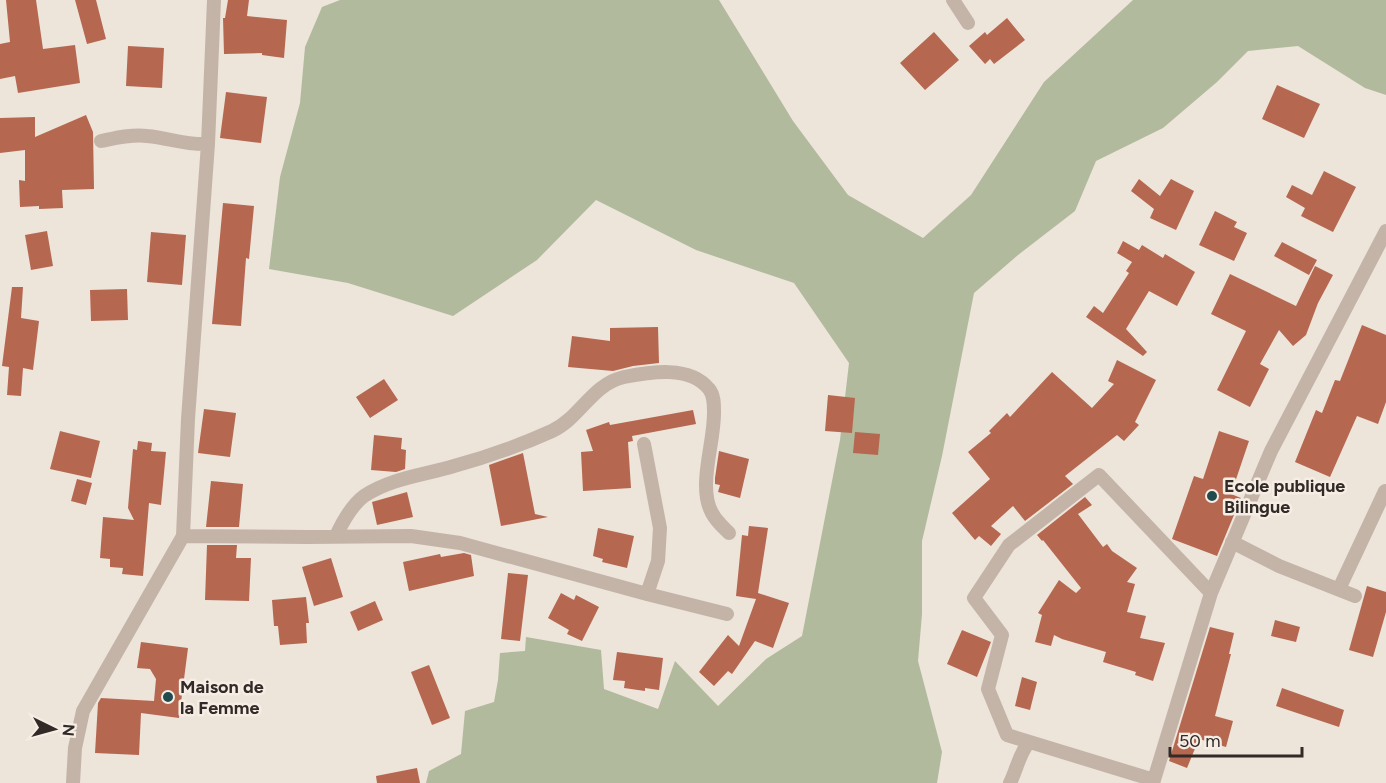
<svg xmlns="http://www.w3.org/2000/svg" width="1386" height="783" viewBox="0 0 1386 783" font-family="Figtree,sans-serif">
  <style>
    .green { fill: #b1ba9c }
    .building { fill: #b66750 }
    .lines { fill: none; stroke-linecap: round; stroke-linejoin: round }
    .minor { stroke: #c4b4a8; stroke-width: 14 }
    .poi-dot { fill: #224b4d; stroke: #f6eee5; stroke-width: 2 }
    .labels { text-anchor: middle; stroke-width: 5; stroke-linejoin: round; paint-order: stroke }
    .poi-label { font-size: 18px; font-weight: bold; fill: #322a27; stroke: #f6eee5; text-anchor: start }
  </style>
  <rect width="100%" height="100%" fill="#ede4da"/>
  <path class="green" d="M340,0h379l74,121 55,74 75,43 48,-43 73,-113 89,-82h253v95l-21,-7 -67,-42 -50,5 -31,31 -54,46 -67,33 -21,50 -57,44 -44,38 -32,163 -20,85v73l-4,47 24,91 -5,31h-511l3,-12 32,-17 4,-43 29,-9 4,-22 2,-27 25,-2 1,-14 75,13 3,39 54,20 17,-48 43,45 48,-47 36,-23 38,-196 9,-77 -55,-80 -98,-33 -100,-50 -59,60 -84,56 -105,-33 -79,-14 11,-92 20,-74 5,-56 17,-40z"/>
  <path class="building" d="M6,0h30l7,49 32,-4 5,38 -62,10 -3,-17 -15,3v-35l10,-2z
    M75,0h21l10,39 -19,5z
    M228,0h21l-2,16 40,4 -3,38 -22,-3v-2l-38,1 -1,-36h2z
    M1007,18l18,22 -31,24 -4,-5 -5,5 -16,-18 16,-14 2,3z
    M934,32l25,28 -34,30 -25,-27z
    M128,46l36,2 -2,40 -36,-2z
    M1277,85l43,19 -16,34 -42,-19z
    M226,92l41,5 -6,46 -41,-5z
    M86,115l7,17 1,57 -32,1 1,18 -24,1v-3l-19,1 -1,-27 6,1v-31l-25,3v-35l35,-1v20z
    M1324,171l32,16 -23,45 -32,-16 4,-8 -19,-11 6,-12 20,10z
    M1139,179l21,17 11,-17 23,12 -18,39 -26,-12 4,-9 -23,-18z
    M223,203l31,3 -5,53 -3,-1 -5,68 -29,-2z
    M1215,211l22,11 -3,5 13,6 -13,28 -35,-16z
    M47,231l6,35 -22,4 -6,-35z
    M151,232l35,3 -4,50 -35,-3z
    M1123,241l16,9 3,-5 21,13 2,-4 30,18 -18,34 -28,-15 -23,38 21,23 -4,4 -57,-39 8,-11 9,7 26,-40 -3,-2 6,-9 -15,-9z
    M1282,242l35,18 -8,15 -35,-19z
    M1315,266l18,9 -15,28 -12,32 -13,11 -14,-16 -19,34 9,5 -19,38 -33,-17 29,-59 -35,-17 19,-40 66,32z
    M12,287h11l-2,31 18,3 -6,49 -10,-2 -2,28 -14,-1 2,-28 -7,-1z
    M127,289l1,31 -37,1 -1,-31z
    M1362,325l24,10v67l-8,22 -21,-8 -27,61 -35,-15 21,-52 6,3 13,-33 5,1z
    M658,327l1,36 -26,3 -20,5 -45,-4 4,-31 38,5v-13z
    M1117,360l39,20 -21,42 4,3 -15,16 -7,-6 -52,41 8,8 -48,37 -12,-15 -22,20 10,8 -10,12 -12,-10 -4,4 -23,-27 38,-34 -22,-27 23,-19 -2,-2 18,-18 3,4 42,-45 40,36 22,-24 -6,-3z
    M384,379l14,21 -28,18 -14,-21z
    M828,395l27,3 -3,35 -27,-2z
    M204,409l32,4 -6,44 -32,-4z
    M693,410l3,14 -64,12 1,5 -5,1 3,46 -48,3 -2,-39 12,-1 -7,-21 23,-8 1,3z
    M60,431l40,10 -9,37 -41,-9z
    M1219,431l30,10 -18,53 10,4 -24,58 -45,-17 22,-63 9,3z
    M855,432l25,2 -2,21 -25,-2z
    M374,435l28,3 -1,11 5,1 -1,19 -9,3 -25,-2z
    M138,441l14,2 -1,8 15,1 -5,53 -12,-2 -6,73 -21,-2 1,-6 -13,-1v-8l-10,-1 3,-41 31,3 -6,-12 5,-59 4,1z
    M719,451l30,8 -9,39 -22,-6 2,-7 -5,-1v-6z
    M523,453l12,61 13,3 -47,9 -12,-61z
    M77,479l15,4 -6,22 -15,-4z
    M211,481l32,3 -4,43h-33z
    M407,492l6,25 -36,8 -5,-23z
    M1085,497l7,8 -14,9 25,33 4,-3 5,7 25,17 -10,14 8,2 -8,28 19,4 -6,22 25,5 -12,38 -18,-6 1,-3 -33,-10 3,-10 -44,-13 -8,-4 -3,11 -16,-4 7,-27 -4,-2 21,-33 17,13 5,-5 -38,-48 -1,1 -5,-6z
    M749,526l19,2 -10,65 31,10 -16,45 -18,-7 -23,33 -4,-3 -14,15 -15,-14 29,-37 11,11 17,-47 -20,-3 6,-61 6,1z
    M598,528l36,8 -7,32 -25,-6 1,-3 -10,-3z
    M207,545h30l-1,13h15l-2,43 -44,-1z
    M464,553l7,2 3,21 -65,15 -6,-29 37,-8 1,3z
    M331,558l12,39 -29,9 -12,-39z
    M508,573l20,2 -8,66 -19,-2z
    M1367,586l19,6v20l-13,45 -24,-7z
    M561,593l13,7 2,-5 23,12 -17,34 -15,-7 2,-4 -21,-12z
    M306,597l3,26h-3l1,20 -27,2 -2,-19h-4l-2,-26z
    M375,601l8,19 -25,11 -8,-19z
    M1275,620l25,7 -4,15 -25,-6z
    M1210,627l24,6 -5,21h2l-16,62 18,5 -7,26 -27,-8 -12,29 -18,-7z
    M962,630l29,12 -14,35 -30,-13z
    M141,642l47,6 -9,70 -38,-5 -2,42 -44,-2 3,-50 3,-5 53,3 2,-22 -6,-10 -13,-1z
    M617,652l46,6 -4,32 -14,-2v3l-21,-3 1,-7 -12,-1z
    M429,665l21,53 -18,7 -21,-53z
    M1022,677l15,5 -7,28 -15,-4z
    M1282,688l62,22 -5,17 -63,-21z
    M417,768l3,15h-43l-1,-7z"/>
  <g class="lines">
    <path class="minor" d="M953,0l15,23
      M101,141c15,-3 31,-7 46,-5 23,2 36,9 61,8
      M644,444l16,84 -2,33 -11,33
      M183,536l125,1 103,-1 49,7 187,51 80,20
      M336,536c6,-13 16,-31 28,-40 27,-18 60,-21 90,-30 33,-9 67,-21 98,-35 28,-13 40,-47 72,-54 26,-5 66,-12 85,12 5,6 5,15 5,22 1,31 -17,75 -2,102 4,8 11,14 17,20
      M1232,542l47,24 76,30
      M1339,589l46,-98
      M1154,780l-147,-45 -19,-46 14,-54 -28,-37 35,-53 90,-70 112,118
      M73,783l2,-35 8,-37 100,-175 5,-117 20,-275 6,-144
      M1010,783c7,-14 9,-29 19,-41
      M1153,783l58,-190 60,-142 115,-220"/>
  </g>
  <g class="poi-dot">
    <circle cx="1212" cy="496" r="6"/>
    <circle cx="168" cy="697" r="6"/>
  </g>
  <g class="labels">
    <g class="poi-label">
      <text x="1224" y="492">Ecole publique<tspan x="1224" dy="21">Bilingue</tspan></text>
      <text x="180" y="693">Maison de<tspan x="180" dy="21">la Femme</tspan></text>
    </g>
  </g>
  <g transform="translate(54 729) rotate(95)" stroke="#f6eee5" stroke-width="4.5" paint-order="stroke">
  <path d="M0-4.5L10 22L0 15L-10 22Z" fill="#322a27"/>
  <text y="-9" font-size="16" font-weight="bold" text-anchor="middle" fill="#322a27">N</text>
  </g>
  <path d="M1170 747v9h132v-9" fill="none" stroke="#322a27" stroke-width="3"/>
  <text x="1179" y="747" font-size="18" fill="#322a27" stroke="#f6eee5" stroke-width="4.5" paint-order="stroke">50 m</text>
</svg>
